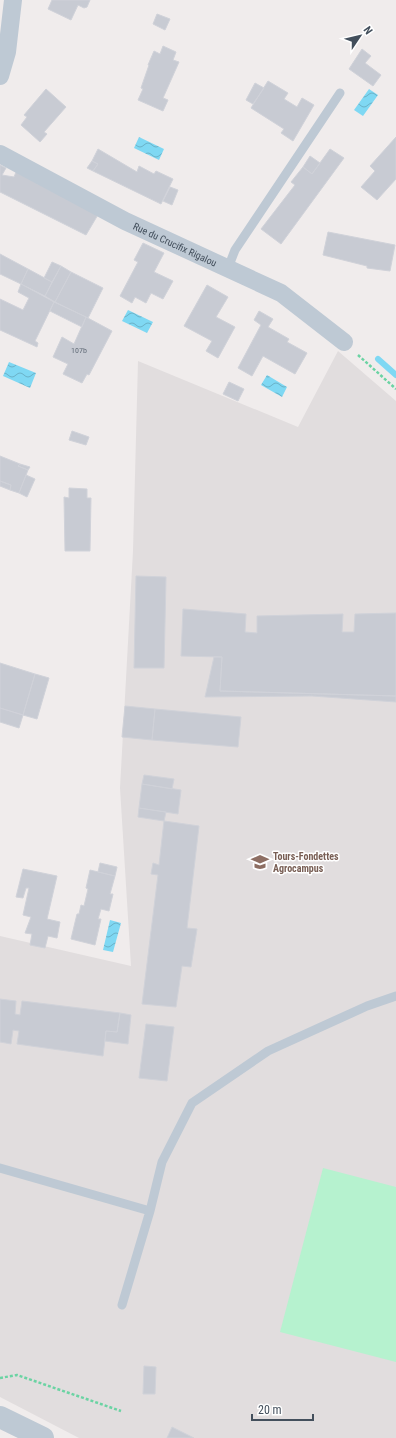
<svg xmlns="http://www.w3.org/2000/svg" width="396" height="1438" viewBox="0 0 396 1438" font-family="'Roboto Condensed',sans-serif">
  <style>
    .education { fill: #e1ddde }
    .park { fill: #b6f2cf }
    .water { fill: url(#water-waves) }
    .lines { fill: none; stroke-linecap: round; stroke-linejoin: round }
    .stream { stroke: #7fd8f3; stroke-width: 6 }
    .building { fill: #c8cbd3; stroke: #d0d2d9 }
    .path { stroke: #6bd3a3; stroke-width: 2.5; stroke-dasharray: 3 2; stroke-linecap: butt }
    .service { stroke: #bec9d4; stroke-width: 9 }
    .minor { stroke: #bec9d4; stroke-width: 18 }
    .tertiary { stroke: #bec9d4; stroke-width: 22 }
    .labels { text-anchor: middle; stroke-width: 3; stroke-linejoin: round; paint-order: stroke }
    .number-label { font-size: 8px; fill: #646e7a }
    .street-label { font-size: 10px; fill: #434f5c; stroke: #fff }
    .education-label { font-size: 10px; font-weight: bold; fill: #785e54; stroke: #fff; text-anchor: start }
  </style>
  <defs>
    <pattern id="water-waves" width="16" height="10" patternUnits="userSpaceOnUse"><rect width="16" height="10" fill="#7fd8f3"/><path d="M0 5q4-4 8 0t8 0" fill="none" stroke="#6ab2c8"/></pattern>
  </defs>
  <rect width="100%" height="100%" fill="#f0ecec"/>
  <path class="education" d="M338,351l58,50v1037h-317l-79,-41v-461l131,30 -11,-178 13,-237 5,-190 160,66z"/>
  <path class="park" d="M323,1168l73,19v175l-116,-30z"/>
  <path class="water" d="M369,89l9,6 -15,21 -9,-6z
    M139,137l25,12 -5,11 -25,-12z
    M128,310l25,12 -6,11 -25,-12z
    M9,362l27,11 -6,15 -27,-12z
    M267,375l20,12 -5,10 -21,-12z
    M110,920l11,3 -8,29 -10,-2z"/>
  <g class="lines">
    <path class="stream" d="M378,359l18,16"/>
  </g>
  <path class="building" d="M52,0h38l-3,7 -3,1 -6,-3 -7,15 -23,-11z
    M157,14l13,5 -5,11 -12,-6z
    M163,46l13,6 -3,8 6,2 -16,36 5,2 -5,11 -25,-11 5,-11 -2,-1 8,-23h-1l6,-14 6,3z
    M362,49l9,7 -6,7 16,12 -8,11 -24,-17z
    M268,81l20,12 -4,6 13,8 5,-9 12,7 -21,36 -12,-8 3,-4 -33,-21z
    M255,83l9,5 -11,16 -7,-4z
    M46,89l20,18 -22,25 3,2 -7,8 -19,-17 6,-8 -3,-2z
    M396,137v42l-19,21 -16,-13 14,-16 -5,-5z
    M98,149l39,23 2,-6 15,8 2,-3 17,8 -12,25 -68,-33 5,-7 -6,-3z
    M330,149l14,9 -63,86 -20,-15 34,-44 -4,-3 12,-15 9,7z
    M310,156l10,7 -8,11 -9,-7z
    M92,161l6,3 -5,7 -6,-3z
    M0,165l6,3 -4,7 12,2 2,-5 83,41 -13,22 -86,-43z
    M170,187l8,3 -6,15 -9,-4z
    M328,232l67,13 -5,26 -23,-3v-2l-44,-11z
    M143,243l21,10 -10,19 19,9 -10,18 -12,-6 -5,10 -11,-6 -3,6 -12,-7 18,-34 -4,-2z
    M0,254l28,15 -7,15 -21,-10z
    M52,262l9,4 -9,16 -8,-4z
    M61,266l10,6 -16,30 -10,-6z
    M28,269l24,13 -7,14 -24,-12z
    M71,272l32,16 -15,30 -33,-16z
    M21,284l33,18 -19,39 3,2 -1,4 -37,-17v-31l23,11 6,-12 -11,-6z
    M207,285l21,12 -12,20 19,10 -17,31 -12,-7 6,-10 -28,-15z
    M54,302l32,15 -4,10 -32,-16z
    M259,311l14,8 -5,8 21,12 -2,3 20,11 -12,21 -32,-18 -11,20 -14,-8 23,-43 -7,-5z
    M86,317l26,14 -23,44 -2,-1 -5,9 -19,-9 5,-10 -15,-7 9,-20 12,7z
    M229,382l15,7 -6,12 -15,-7z
    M72,431l17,6 -3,8 -17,-5z
    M0,456l20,8 -2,2 10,4 -9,23 -9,-3 1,-5 -11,-4z
    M20,464l10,3 -2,3 -10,-4z
    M26,475l9,4 -8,18 -8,-4z
    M0,481l11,4 -1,5 -10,-4z
    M69,488l18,1v9h4l-1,53h-25l-1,-54 5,1z
    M136,576l30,1 -2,91h-30z
    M183,609l63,5 -1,18 12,1v-17l86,-2 -1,18h12l1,-18 41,-1v83l-176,-5 2,-34 -41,-1z
    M214,657h8l-2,34 176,5v6l-84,-6 -107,1z
    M0,663l35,11 -12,41 -23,-7z
    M35,674l14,4 -12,41 -14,-4z
    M125,706l30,3 -3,31 -30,-3z
    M0,708l23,7 -4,13 -19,-6z
    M155,709l86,8 -3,30 -86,-7z
    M144,775l30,4 -2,10 -30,-5z
    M142,784l39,6 -3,24 -39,-6z
    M139,808l27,4 -2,9 -26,-4z
    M164,821l35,5 -12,102 10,1 -6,38 -9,-1 -6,41 -34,-3 16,-129 -7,-1 2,-11 6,2z
    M100,863l17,4 -2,9 -17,-4z
    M23,869l34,7 -10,43 13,3 -3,16 -9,-2 -3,12 -15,-3 2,-11 -7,-1 6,-16 -8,-2 6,-27h-3l-3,10 -7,-1z
    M90,870l25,6 -5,18h3l-4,17 -8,-2 -3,10h3l-6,26 -24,-6 6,-25h2l2,-9 3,1 4,-17 -2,-1z
    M0,999l16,2 -1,13 5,1 2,-14 98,12 -3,19 -11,-1 -3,25 -86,-12 2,-13 -6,-1 -2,14 -11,-2z
    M120,1013l11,2 -3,29 -23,-3 1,-10 11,1z
    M146,1024l28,3 -7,54 -28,-3z
    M144,1366l12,1 -1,27h-12z
    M172,1427l22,11h-27z"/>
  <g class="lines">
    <path class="path" d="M358,355l38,34
      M0,1378l17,-3 104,36"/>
    <path class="service" d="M228,268l7,-18 105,-157
      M0,1168l150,43
      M122,1305l28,-94 12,-49 30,-59 76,-52 99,-45 29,-10"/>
    <g class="minor">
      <path d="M0,76l7,-24 6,-52"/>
      <path id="s1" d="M0,154l125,67 156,72 63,49"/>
    </g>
    <path class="tertiary" d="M0,1417l43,21"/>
  </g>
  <defs>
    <g id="school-bare" transform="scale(1.38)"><path d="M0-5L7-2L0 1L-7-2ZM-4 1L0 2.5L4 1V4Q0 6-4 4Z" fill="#8d6e63" stroke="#fff" stroke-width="2.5" paint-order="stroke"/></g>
  </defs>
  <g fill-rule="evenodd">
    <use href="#school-bare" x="260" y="862"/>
  </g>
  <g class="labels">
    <g class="number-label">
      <text x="79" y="353">107b</text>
    </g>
    <g class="street-label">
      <text dy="4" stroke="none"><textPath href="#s1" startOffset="197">Rue du Crucifix Rigalou</textPath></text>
    </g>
    <g class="education-label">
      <text x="273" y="860">Tours-Fondettes<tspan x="273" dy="12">Agrocampus</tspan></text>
    </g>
  </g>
  <g transform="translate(360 36) rotate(55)" stroke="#ffffff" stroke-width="3" paint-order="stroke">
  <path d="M0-3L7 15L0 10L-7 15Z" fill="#434f5c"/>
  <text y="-6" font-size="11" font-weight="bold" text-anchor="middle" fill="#434f5c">N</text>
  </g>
  <path d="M252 1414v6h61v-6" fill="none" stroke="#434f5c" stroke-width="2"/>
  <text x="258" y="1414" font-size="12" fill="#434f5c" stroke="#ffffff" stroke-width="3" paint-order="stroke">20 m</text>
</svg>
